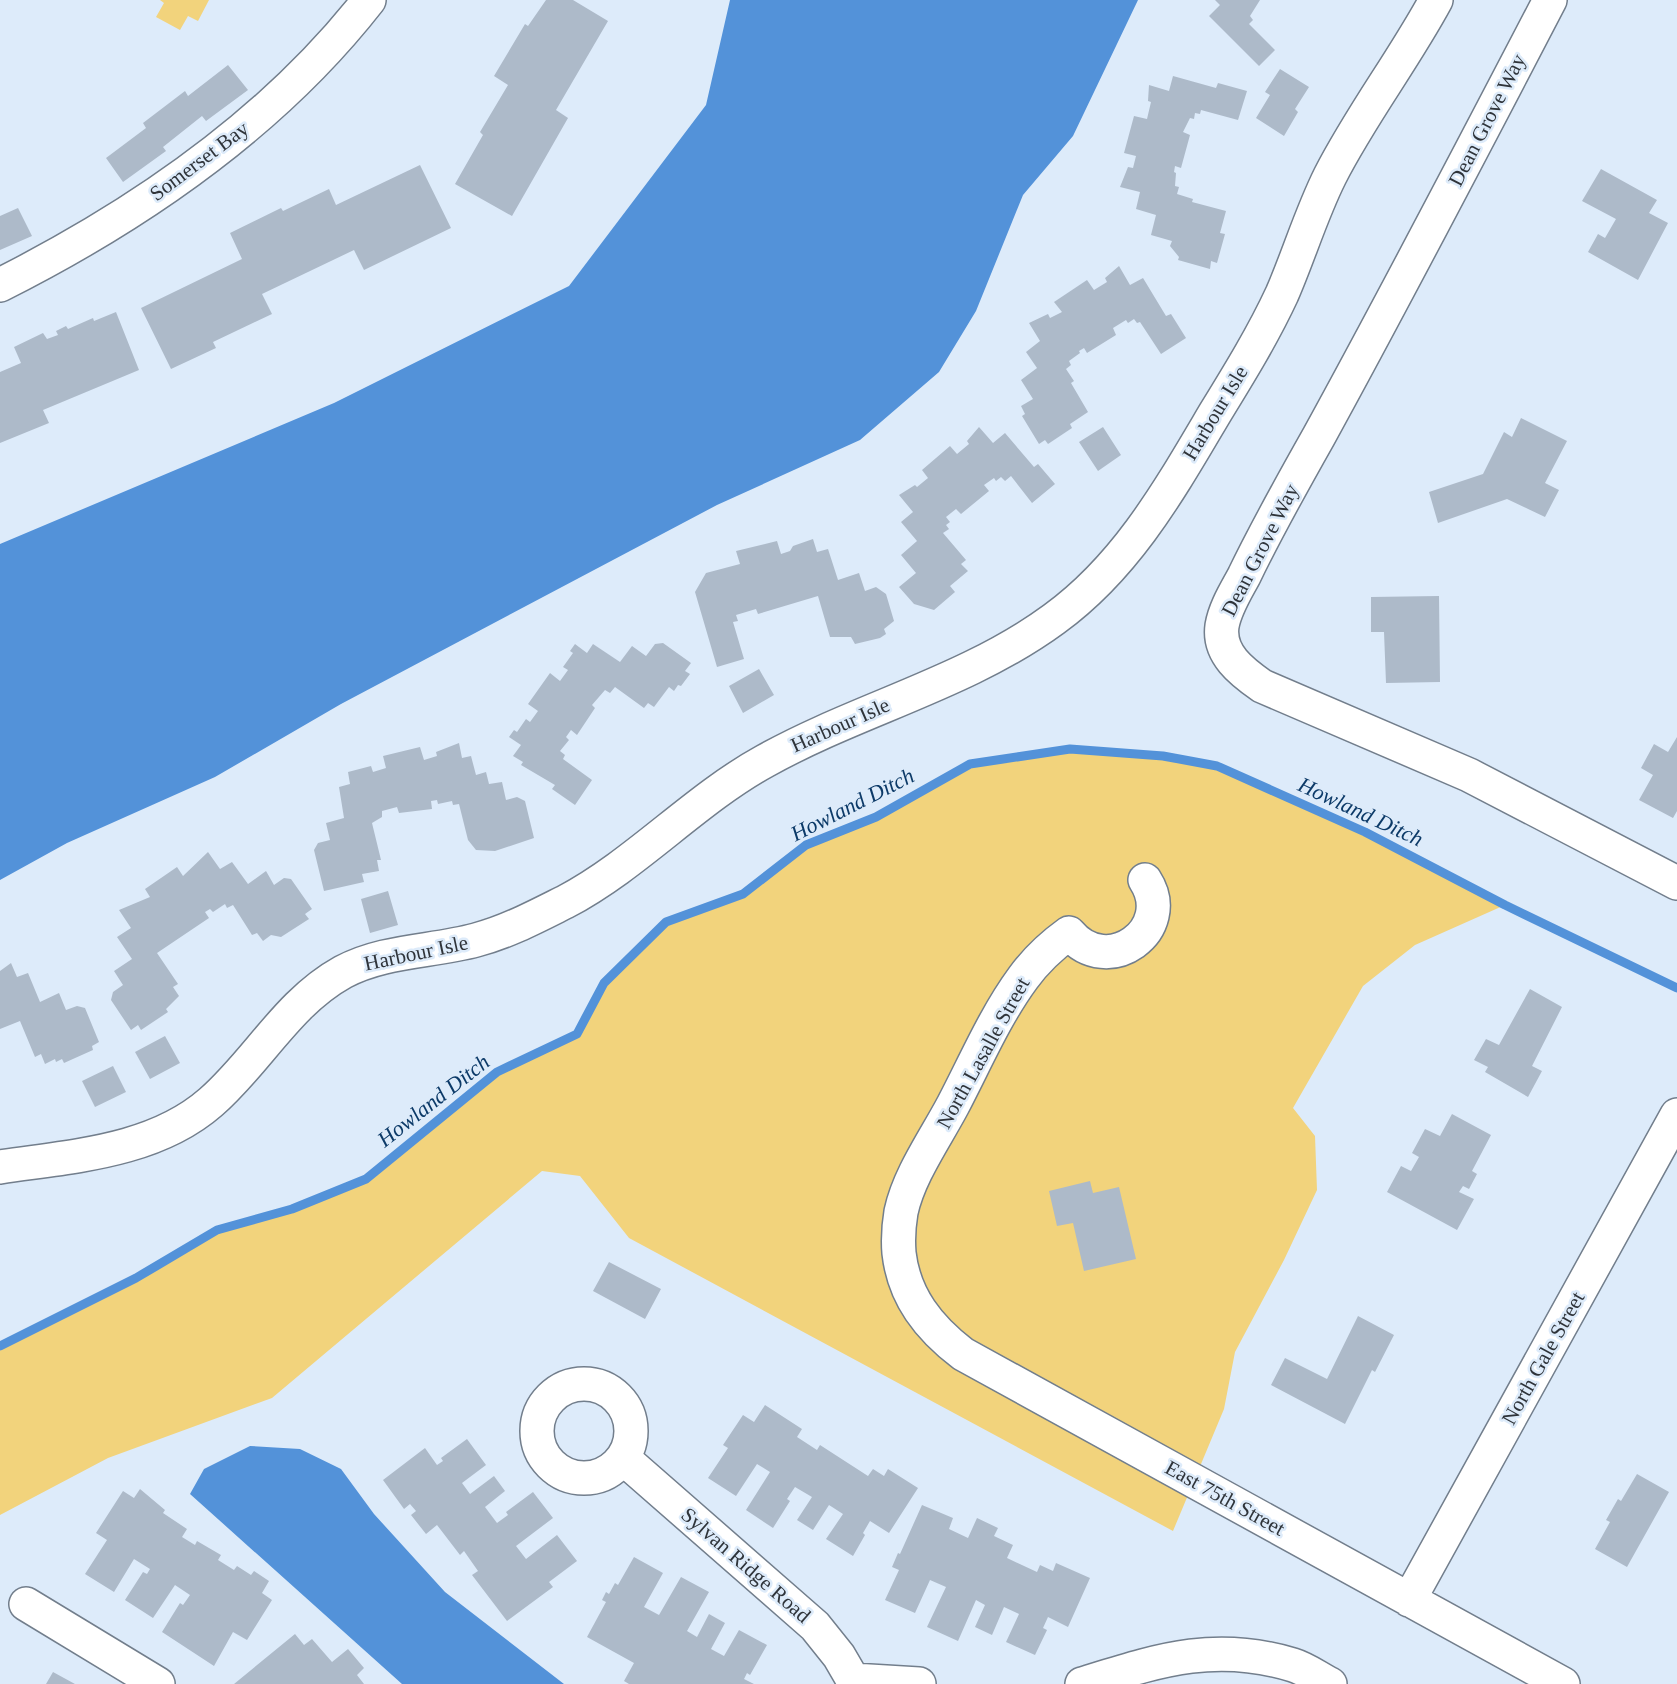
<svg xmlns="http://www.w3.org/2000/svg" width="1677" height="1684" viewBox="0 0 1677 1684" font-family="Georgia,serif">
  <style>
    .green { fill: #f2d37c }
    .water { fill: #5392d9 }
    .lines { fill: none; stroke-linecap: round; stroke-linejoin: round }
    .stream { stroke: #5392d9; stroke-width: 9 }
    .building { fill: #adbac9 }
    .minor-casing { stroke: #727e8c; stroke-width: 36 }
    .minor { stroke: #fff; stroke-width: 33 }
    .labels { text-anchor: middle; stroke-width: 5; stroke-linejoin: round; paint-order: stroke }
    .street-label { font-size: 21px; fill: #2f343a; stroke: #ddebfa }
    .water-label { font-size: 22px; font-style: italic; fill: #0c3a68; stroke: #ddebfa }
  </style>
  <rect width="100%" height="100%" fill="#ddebfa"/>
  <path class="green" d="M160,0h49l-11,21 -10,-5 -8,14 -24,-13 8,-14z
    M1070,749l93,7 54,10 148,66 140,73 -90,40 -52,41 -70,122 22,28 2,54 -33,70 -49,92 -11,57 -51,122 -544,-293 -49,-62 -38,-5 -270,227 -164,60 -108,57v-169l136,-68 81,-48 75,-21 74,-30 131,-107 80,-38 27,-51 62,-61 77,-28 63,-49 70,-28 94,-53z"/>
  <path class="water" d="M730,0h408l-65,136 -50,59 -47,116 -37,61 -79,68 -143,65 -376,199 -126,73 -148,66 -67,37v-336l334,-141 235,-117 137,-181z
    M250,1446l50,3 41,20 33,45 71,78 119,92h-162l-212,-190 14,-25z"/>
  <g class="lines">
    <path class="stream" d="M0,1346l136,-68 81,-48 75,-21 74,-30 131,-107 80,-38 27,-51 62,-61 77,-28 63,-49 70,-28 94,-53 100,-15 93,7 54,10 148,66 140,73 172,83"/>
  </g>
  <path class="building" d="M546,0h27l35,21 -52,89 12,8 -56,98 -57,-32 28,-49 -3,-3 28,-47 -14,-9 31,-52 3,2z
    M1215,0h45l-10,16 3,4 -4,4 26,26 -16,16 -50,-50 11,-11z
    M228,65l20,25 -42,31 -4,-5 -39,31 3,4 -43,31 -17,-24 40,-30 -3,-5 42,-32 3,5z
    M1280,69l29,18 -14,22 3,3 -14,24 -28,-18 14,-23 -5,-3z
    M1173,76l43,12 2,-5 29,8 -9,29 -37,-10 -1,4 -5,-1 -1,6 -4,-1 -7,14 7,3 -9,33 -6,-2 -1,6 2,1 -1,13 4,1 -2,7 16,5 -1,3 34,9 -6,22 5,1 -8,29 -6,-2 -1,8 -32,-9 1,-3 -9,-11 2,-5 -21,-6 5,-20 -20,-6 4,-17 -20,-5 8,-20 5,1 3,-12 -12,-3 10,-37 13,3 4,-17 -3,-1 1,-16 20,6z
    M420,165l31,63 -87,42 -10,-20 -92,44 10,20 -59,28 3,6 -45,21 -30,-61 101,-49 -12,-26 51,-25 2,3 46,-22 7,16z
    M1601,169l56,31 -8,13 19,10 -30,57 -50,-28 10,-18 7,4 11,-19 -34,-18z
    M18,208l14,28 -32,14v-34z
    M1119,266l11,19 13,-7 23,38 5,-2 15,24 -25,16 -21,-32 -3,1 -3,-4 -6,4 -2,-3 -13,8 3,7 -29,18 -3,-5 -5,3 1,2 -11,8 2,4 -5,4 8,12 -3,2 17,29 -18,12 2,4 -24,16 -3,-4 -6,4 -17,-28 3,-2 -4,-8 12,-7 -12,-19 16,-12 -11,-16 14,-11 -11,-18 19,-9 2,4 12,-6 -8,-10 33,-22 7,10 13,-8 -2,-4z
    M116,312l23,58 -96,40 6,13 -49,20v-71l21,-9 -7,-16 29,-14 4,6 11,-4 -2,-4 10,-5 2,3 25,-11 1,3z
    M1521,418l46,23 -22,42 14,7 -14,27 -38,-18 -69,24 -9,-31 54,-18 21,-42 8,5z
    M979,427l14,16 12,-10 29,34 4,-3 17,20 -23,19 -21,-27 -6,5 -4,-4 -5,4 -2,-3 -10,7 5,6 -28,23 -5,-5 -10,8 4,5 -4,3 3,4 -6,4 23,27 -5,4 7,7 -18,15 5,6 -21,18 -20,-6 -15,-17 17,-14 -15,-18 16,-14 -16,-19 12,-10 -14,-17 16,-10 2,2 11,-9 -6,-8 28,-24 7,8 12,-10 -2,-3z
    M1103,427l18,28 -23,16 -19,-29z
    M813,539l4,13 11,-3 10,31 21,-7 6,18 11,-4 10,7 8,27 -10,8 2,5 -6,4 -25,6 -4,-7h-21l-12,-41 -60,18 -2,-5 -20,6 2,6 -5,1 11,37 -27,8 -22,-75 11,-19 34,-9 -4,-13 41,-10 4,13 9,-3 3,-5z
    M1439,596l1,86 -54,1 -2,-51h-13v-35z
    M663,643l28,20 -6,8 5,3 -9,12 -3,-1 -4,6 -5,-4 -15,20 -6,-4 -4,5 -29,-21 -5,6 -5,-3 -13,15 3,3 -18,27 -6,-5 -5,7 3,3 -9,11 5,4 -2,4 29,21 -17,25 -23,-16 3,-4 -34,-20 2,-3 -10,-6 8,-11 -12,-8 5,-7 3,2 9,-13 4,3 8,-11 -10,-7 22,-31 10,8 8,-11 -5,-3 10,-14 -3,-2 5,-7 12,9 6,-9 27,18 12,-16 14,10 9,-12z
    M759,669l15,26 -31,18 -14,-27z
    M1677,737v74l-4,7 -34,-18 14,-25 -12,-7 13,-24 14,8z
    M459,743l3,15 9,-2 5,19 10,-3 3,12 13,-2 4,18 11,-3 8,4 9,37 -39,13 -19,-1 -8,-10 -9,-36 -6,1 -1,-4 -14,3 -1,-4 -6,1 1,8 -33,4 -2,-6 -15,4v6l-10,6 9,37h-4l2,11 -17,3 2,8 -40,9 -10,-41 4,-7 12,-3 -4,-17 18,-5 -5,-31 11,-3 -2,-12 23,-6 2,6 13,-4 -3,-12 37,-9 4,13 13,-4 -1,-4z
    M208,852l12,17 12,-7 16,22 18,-13 8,14 10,-7 7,1 21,30 -7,5 4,5 -28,18 -10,-2 -8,6 -6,-8 -5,2 -19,-30 -6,3 -2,-4 -12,8 -3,-3 -5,3 4,6 -52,35 21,31 -5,3 6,9 -13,13 2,3 -27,18 -3,-5 -7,5 -20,-30 2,-8 10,-7 -9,-14 18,-12 -15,-22 14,-9 -12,-18 31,-13 -5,-8 32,-22 6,9z
    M388,891l10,34 -28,8 -9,-34z
    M11,963l6,14 11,-4 12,29 19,-9 7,17 11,-4 8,2 14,34 -7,4 1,4 -29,13 -2,-4 -6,3 -1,-3 -10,5 -4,-10 -6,3 -15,-36 -20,8v-58z
    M1530,989l32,18 -30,59 10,5 -14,26 -43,-25 3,-5 -14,-7 12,-21 13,6z
    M165,1036l15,27 -30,16 -15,-27z
    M113,1066l13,26 -31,15 -13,-26z
    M1452,1114l39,21 -19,36 5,3 -8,15 -6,-3 -4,6 15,7 -17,31 -70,-38 14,-26 10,5 8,-14 -7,-4 13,-24 15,7z
    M1090,1181l3,12 26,-6 17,72 -52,12 -11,-48 -16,3 -8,-35z
    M609,1262l52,27 -16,30 -52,-28z
    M1358,1316l36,19 -19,37 -3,-2 -27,54 -74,-39 14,-27 42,21z
    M765,1405l37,24 -5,8 20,13 3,-5 48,31 5,-7 11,7 4,-7 30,19 -29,45 -19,-12 -7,12 2,2 -12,21 -27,-17 17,-25 -14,-9 -16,25 -16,-10 15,-23 -17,-10 -8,12 3,2 -17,27 -27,-18 24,-38 -13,-8 -21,32 -28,-18 20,-30 -5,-3 20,-30 11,7z
    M467,1439l19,26 -24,18 8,11 24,-18 11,15 -20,16 12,16 11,-8 -2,-3 27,-20 20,26 -37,28 10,13 31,-24 20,26 -28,21 4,5 -46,34 -35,-46 6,-4 -14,-20 -4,4 -23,-30 -11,9 -15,-19 5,-4 -6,-7 -6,5 -21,-29 42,-32 12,17 6,-4 -2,-3z
    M1637,1474l32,18 -42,75 -32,-18 15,-27 -4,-2 12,-21 3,2z
    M140,1489l25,21 -2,3 24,16 -5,8 13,8 2,-4 24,14 -3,5 16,10 3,-4 14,9 3,-4 15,10 -7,12 10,7 -25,40 -14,-8 -19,34 -52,-34 18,-29 3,2 7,-10 -15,-10 -22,33 -28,-18 18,-28 4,2 3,-5 -16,-10 -20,33 -29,-18 22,-34 -11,-7 27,-42 11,7z
    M922,1505l31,13 -4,11 19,9 9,-20 21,10 -4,8 19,9 -6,13 30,14 3,-7 13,6 3,-8 34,15 -22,49 -20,-10 -5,11 4,2 -12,25 -29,-13 13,-28 -15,-7 -12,28 -17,-8 10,-22 -9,-5 -18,41 -31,-14 19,-40 -16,-7 -15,33 -30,-13 14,-30 -7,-3 6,-14 2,1z
    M634,1557l29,16 -19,34 15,8 22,-38 28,15 -22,39 10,6 12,-23 16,9 -14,26 13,7 15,-26 28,15 -17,30 -3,-2 -3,6 10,5h-125l-5,-3 10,-18 -47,-26 19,-35 -4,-2 4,-8 3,2 6,-11 3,2z
    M295,1634l9,11 8,-6 20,23 16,-13 16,19 -7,7 7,9h-130z
    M53,1672l22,12h-29z"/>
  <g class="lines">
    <g class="minor-casing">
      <path id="minor" d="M1550,0c-76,146 -152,292 -231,436 -26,46 -52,92 -75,140 -8,15 -19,32 -22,50 -4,28 20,46 40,60l207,89 208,108
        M0,285c139,-70 273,-162 369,-285
        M1145,880c32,49 -37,100 -76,53 -18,13 -33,27 -46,45 -28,38 -48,85 -70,127 -18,34 -44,70 -52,107 -2,12 -3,29 -2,41 5,44 30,75 64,101l600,330
        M0,1167c72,-11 154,-15 211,-65 47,-41 76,-99 132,-130 41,-22 89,-20 133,-32 31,-8 61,-24 89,-38 72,-38 129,-102 200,-141 93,-52 202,-78 289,-142 73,-53 116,-130 161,-206 24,-39 48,-78 67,-119 17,-39 29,-80 48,-118 31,-61 73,-115 106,-176
        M537 1431a47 47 0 1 1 94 0a47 47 0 1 1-94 0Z
        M623,1458l192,168 24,30 14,24v4
        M1409,1600l268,-485
        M26,1604l132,80
        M853,1680l66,4
        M1082,1684c75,-23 132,-43 211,-19 13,4 25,13 37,19"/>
    </g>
    <use href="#minor" class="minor"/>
  </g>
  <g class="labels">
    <g class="street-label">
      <text transform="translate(1487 120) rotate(-63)" y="7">Dean Grove Way</text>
      <text transform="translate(199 161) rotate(-37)" y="7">Somerset Bay</text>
      <text transform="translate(1215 413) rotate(-59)" y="7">Harbour Isle</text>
      <text transform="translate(1260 550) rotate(-63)" y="7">Dean Grove Way</text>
      <text transform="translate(840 725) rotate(-24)" y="7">Harbour Isle</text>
      <text transform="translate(416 953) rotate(-12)" y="7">Harbour Isle</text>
      <text transform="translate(983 1053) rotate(-61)" y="7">North Lasalle Street</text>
      <text transform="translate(1543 1358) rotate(-61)" y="7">North Gale Street</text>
      <text transform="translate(1225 1498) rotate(29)" y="7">East 75th Street</text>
      <text transform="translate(746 1565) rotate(41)" y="7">Sylvan Ridge Road</text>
    </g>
    <g class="water-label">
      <text transform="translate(852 804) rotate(-27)" y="8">Howland Ditch</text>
      <text transform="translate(1361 811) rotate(25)" y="8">Howland Ditch</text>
      <text transform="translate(433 1100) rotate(-38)" y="8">Howland Ditch</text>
    </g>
  </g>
</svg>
